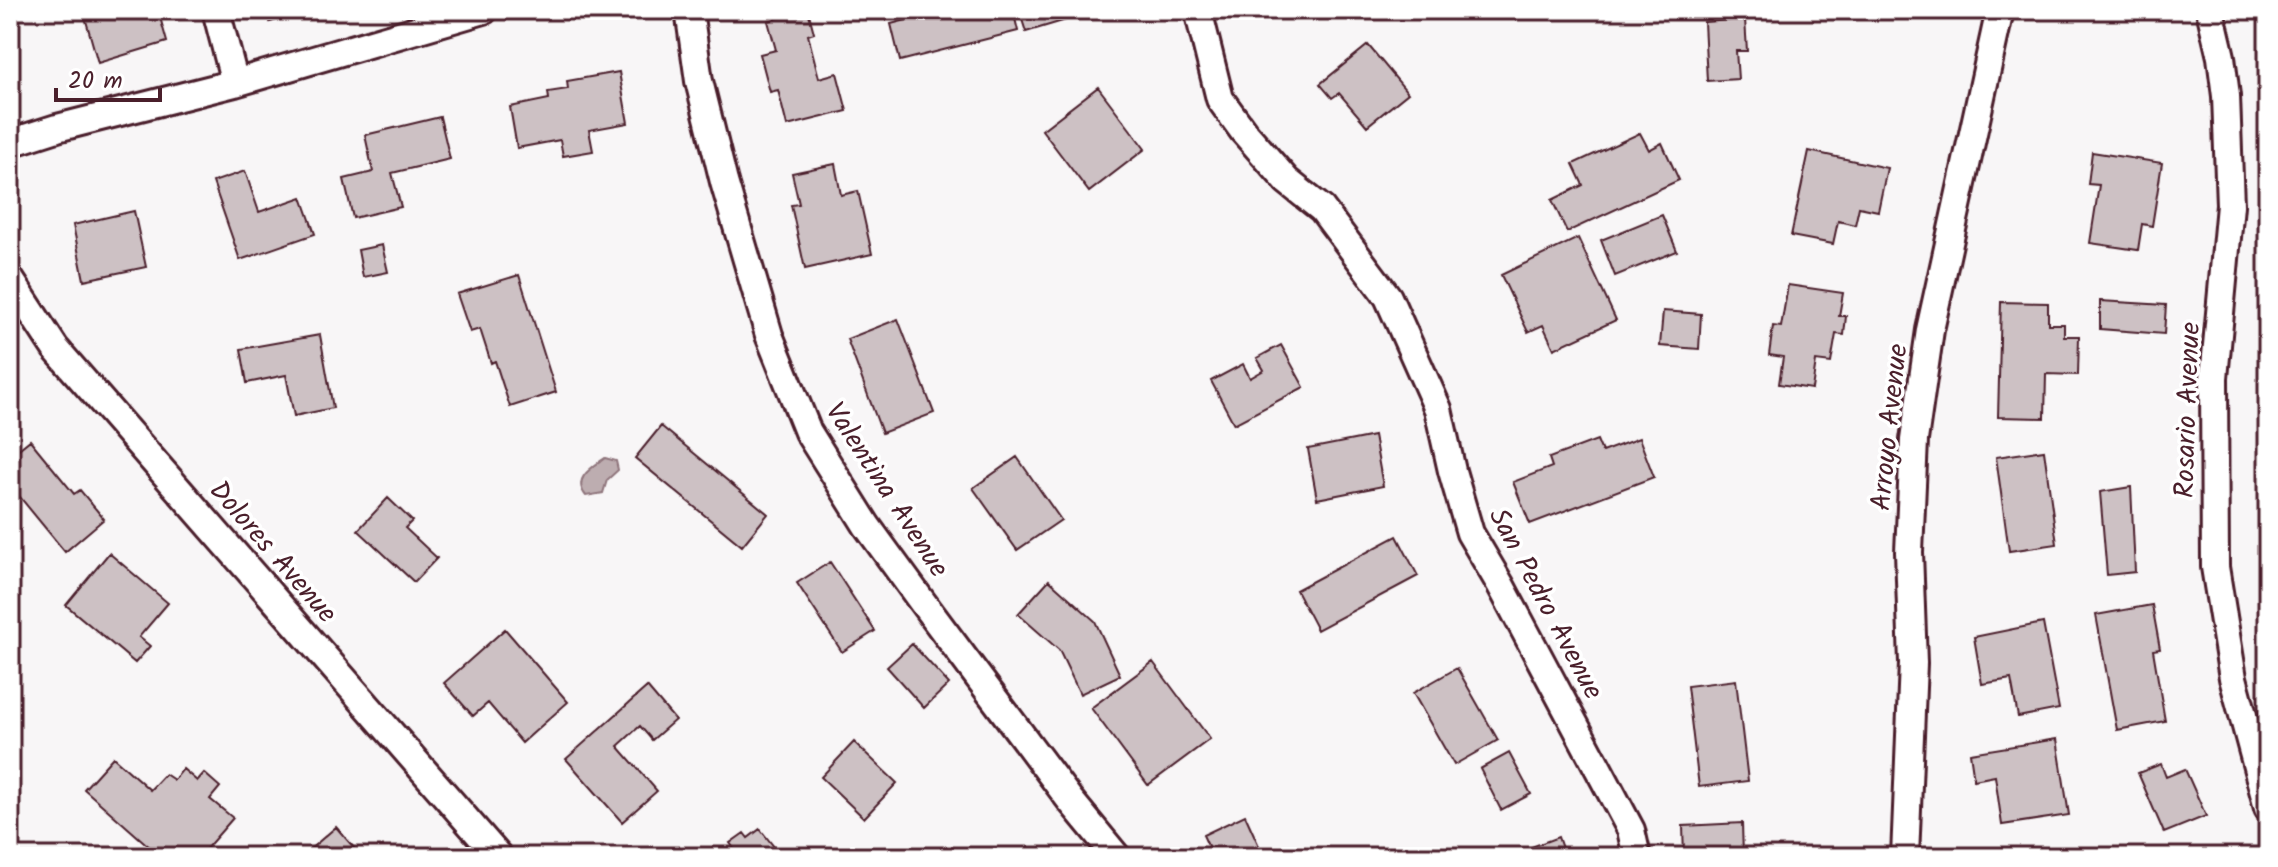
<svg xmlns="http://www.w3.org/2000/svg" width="2278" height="867" viewBox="0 0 2278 867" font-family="Kalam,sans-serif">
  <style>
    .water { fill: #bdadb0; stroke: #8f747b; stroke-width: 2 }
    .building { fill: #cdc1c4; stroke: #4a1f2b; stroke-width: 2 }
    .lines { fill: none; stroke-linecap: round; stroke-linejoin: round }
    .street-casing { stroke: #4a1f2b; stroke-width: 32 }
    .street { stroke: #fff; stroke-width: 26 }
    .labels { text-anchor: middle; stroke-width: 7; stroke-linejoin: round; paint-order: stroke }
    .street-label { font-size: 28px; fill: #4a1f2b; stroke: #fff }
  </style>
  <rect width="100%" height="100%" fill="#f8f6f7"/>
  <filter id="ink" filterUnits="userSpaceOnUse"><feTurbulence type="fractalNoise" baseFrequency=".0125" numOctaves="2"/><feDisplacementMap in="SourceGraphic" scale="16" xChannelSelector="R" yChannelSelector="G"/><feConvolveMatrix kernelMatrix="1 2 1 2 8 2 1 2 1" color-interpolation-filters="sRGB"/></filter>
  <g filter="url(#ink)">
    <path class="water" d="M605,458l11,3 2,9 -11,10 -4,13 -17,3c-14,-17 5,-28 19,-38z"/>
    <path class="building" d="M83,10h75l9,32 -69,21z
      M266,10h47l-43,12z
      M808,10l6,23 -6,2 11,43 18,-5 10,38 -60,15 -9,-36 -8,2 -10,-38 16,-4 -8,-29z
      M923,10h90l5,21 -118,30 -9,-37 34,-9z
      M1019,10h55l2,7 -50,15z
      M1745,19l2,32h-11l2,28 -31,2 -3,-59z
      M1368,45l40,48 -41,33 -28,-33 -7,5 -12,-14z
      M619,72l9,51 -39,7 4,21 -30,5 -3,-16 -43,8 -7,-41 39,-8 -1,-7 20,-3 -1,-8z
      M1098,87l47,62 -56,43 -47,-62z
      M440,117l10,42 -58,14 9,34 -48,11 -9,-39 29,-7 -8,-37z
      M1640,133l9,17 13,-7 17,37 -112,52 -15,-32 31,-15 -10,-21z
      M1809,151l78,17 -9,43 -19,-4 -4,18 -17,-4 -5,23 -42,-8z
      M2092,152l70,11 -10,63 -10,-2 -4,26 -48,-7 9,-58 -11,-1z
      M835,164l6,31 17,-4 14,63 -67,15 -14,-64 8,-1 -7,-31z
      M245,171l14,41 43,-15 13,37 -75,26 -27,-78z
      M134,211l12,56 -62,13 -11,-55z
      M1662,215l15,36 -62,25 -14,-36z
      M1578,238l38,82 -62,29 -11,-24 -15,7 -27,-57z
      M382,245l6,27 -25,5 -5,-27z
      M519,275l37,117 -46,15 -15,-46 -4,2 -11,-34 -10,3 -13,-38z
      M1788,285l55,8 -4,23h7l-2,19 -8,-1 -5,29 -15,-2 -4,28 -33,-5 4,-27 -14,-2 4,-29 8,1z
      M2100,301l66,4 -2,29 -64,-5z
      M2001,302l47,1v21h16v12h15l-1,39 -32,-1 -1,44 -47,-1z
      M1663,311l38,3 -2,35 -39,-3z
      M898,319l36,94 -52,20 -35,-94z
      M320,335l13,73 -39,8 -8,-41 -39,8 -6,-34z
      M1281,345l23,42 -70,37 -23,-43 32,-17 7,14 14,-8 -7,-12z
      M661,426l107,88 -26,32 -107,-88z
      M1374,436l9,50 -66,13 -9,-50z
      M1639,438l15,39 -124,47 -17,-42 39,-15 -3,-9 48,-18 5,12z
      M30,440l44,54 6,-4 24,29 -39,33 -55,-67v-29z
      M2044,450l13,94 -48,7 -13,-94z
      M1017,457l44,63 -44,30 -44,-62z
      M2131,487l4,85 -28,3 -7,-83z
      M388,498l24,23 -7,7 32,30 -23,24 -56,-52z
      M1397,536l21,40 -101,54 -21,-40z
      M109,553l59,50 -29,34 11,9 -15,17 -69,-58z
      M830,562l45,69 -33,21 -45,-69z
      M1049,580l46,41 25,54 -40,19 -21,-44 -41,-36z
      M2152,605l8,44 -7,1 12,71 -48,9 -21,-115z
      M2043,623l16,86 -41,8 -7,-38 -29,5 -8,-47z
      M505,629l63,73 -46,41 -34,-40 -15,13 -29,-33z
      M912,644l37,40 -25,24 -37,-41z
      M1153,662l57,77 -62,46 -57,-77z
      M1457,668l41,72 -44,25 -41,-72z
      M1736,680l12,101 -49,6 -12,-101z
      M647,687l28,33 -23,20 -12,-14 -22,20 39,45 -35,31 -56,-63z
      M2057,739l12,76 -67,10 -7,-49 -21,4 -4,-27z
      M854,742l43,41 -33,35 -43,-41z
      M1509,753l22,41 -30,16 -21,-41z
      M113,757l37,33 15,-16 9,6 9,-11 14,12 7,-8 16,14 -10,12 23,19 -34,39h-38l-77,-68z
      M2161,764l5,13 19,-8 21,47 -42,17 -26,-60z
      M1245,815l19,42h-51l-10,-22z
      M1742,823l1,34h-59l-1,-31z
      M336,827l26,30h-61z
      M760,829l22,28h-56l9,-7 -5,-7 14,-10 4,5z
      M1558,837l7,20h-40l-2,-7z"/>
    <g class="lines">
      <g class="street-casing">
        <path id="street" d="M216,10l19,73
          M689,10l10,71 25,101 45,153 39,97 59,94 56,77 147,197 47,57
          M1198,10l22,89 24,33 43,49 35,28 66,88 50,112 14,62 18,62 30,51 131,246 6,27
          M2210,10l11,47 5,39 4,109 -16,173 1,189 18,111 35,130
          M10,143l47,-15 178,-45 249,-73
          M10,279l45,69 444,509
          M1905,857l8,-194 -4,-111 5,-112 16,-110 70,-320"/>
      </g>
      <use href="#street" class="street"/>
    </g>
  </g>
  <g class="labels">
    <g class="street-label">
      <text transform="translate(2186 410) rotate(-88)" y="10">Rosario Avenue</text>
      <text transform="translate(1888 427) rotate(-84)" y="10">Arroyo Avenue</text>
      <text transform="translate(888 489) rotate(57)" y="10">Valentina Avenue</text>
      <text transform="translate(274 551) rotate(49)" y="10">Dolores Avenue</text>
      <text transform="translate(1547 603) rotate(62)" y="10">San Pedro Avenue</text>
    </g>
  </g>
  <rect width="2278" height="867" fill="none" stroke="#fff" stroke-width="40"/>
  <rect x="20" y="20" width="2238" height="827" fill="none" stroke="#4a1f2b" stroke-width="3" filter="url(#ink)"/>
  <path d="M56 88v12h104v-12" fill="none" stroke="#4a1f2b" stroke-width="4"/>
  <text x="68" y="88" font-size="24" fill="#4a1f2b" stroke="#ffffff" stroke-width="6" paint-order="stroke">20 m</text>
</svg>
